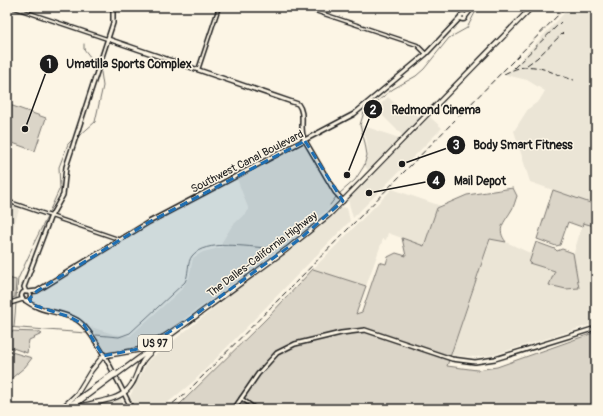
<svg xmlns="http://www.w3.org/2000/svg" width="603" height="416" viewBox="0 0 603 416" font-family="Pangolin,sans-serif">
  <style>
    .built { fill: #ebe5d6 }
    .green { fill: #dbd5c8; stroke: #7c7872 }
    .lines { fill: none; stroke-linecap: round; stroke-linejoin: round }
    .stream { stroke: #75726c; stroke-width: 1 }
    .minor-casing { stroke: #1c1c1c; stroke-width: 5 }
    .major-casing { stroke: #1c1c1c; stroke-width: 6 }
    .highway-casing { stroke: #1c1c1c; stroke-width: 6 }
    .minor { stroke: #fcf5e5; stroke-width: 2 }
    .major { stroke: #fcf5e5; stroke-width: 3 }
    .highway { stroke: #fcf5e5; stroke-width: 3.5 }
    .rail { stroke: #1c1c1c; stroke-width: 1; stroke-dasharray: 6 3; stroke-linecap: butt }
    .highway-bridge-casing { stroke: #1c1c1c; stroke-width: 6; stroke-linecap: butt }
    .highway-bridge { stroke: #fcf5e5; stroke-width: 3.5 }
    .marked { fill: #1f6fb2; fill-opacity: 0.2; stroke: #1f6fb2; stroke-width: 3; stroke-dasharray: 8 5; stroke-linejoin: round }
    .labels { text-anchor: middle; stroke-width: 3; stroke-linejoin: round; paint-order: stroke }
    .shield { fill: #fcf5e5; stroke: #5f5d58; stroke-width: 1 }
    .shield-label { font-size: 10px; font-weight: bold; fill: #1c1c1c }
    .street-label { font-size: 11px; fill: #1c1c1c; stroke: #fcf5e5 }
    .leader { fill: none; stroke: #1c1c1c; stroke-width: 1.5 }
    .callout-dot { fill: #1c1c1c; stroke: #fcf5e5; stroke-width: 1.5 }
    .mark-label { font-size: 12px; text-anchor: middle; font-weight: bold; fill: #fff }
    .callout-label { font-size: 12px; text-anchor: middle; font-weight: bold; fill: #1c1c1c; stroke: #fcf5e5; stroke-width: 3; stroke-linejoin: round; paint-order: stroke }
  </style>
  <rect width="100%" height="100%" fill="#fcf5e5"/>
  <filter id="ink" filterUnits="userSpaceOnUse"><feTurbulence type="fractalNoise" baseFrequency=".025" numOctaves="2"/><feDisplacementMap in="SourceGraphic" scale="8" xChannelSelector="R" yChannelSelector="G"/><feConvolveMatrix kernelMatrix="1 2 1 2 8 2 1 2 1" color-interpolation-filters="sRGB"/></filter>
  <g filter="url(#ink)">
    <path class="built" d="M570,7h26v198l-66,-23 -16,-51 14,-22 11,-8 6,-10 -18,-11 -21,-5z
      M388,97l19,18 5,-5 8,8 -17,18 -27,-27z
      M430,117l12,11 -89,90 -5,-18z
      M361,125l38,13 -31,32 -3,-4 3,-13 -1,-12z
      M304,145l33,54 -1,4 -59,48 -104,76 -27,18 -14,5 -27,2 -14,-25 22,7 17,2 51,-46 8,-12 4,-20 10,-6 20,-5 -1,-5 10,-16 17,-16 -12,-31z
      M392,189l49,17 -4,2 -13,38 -36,-13 -2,7 -3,-1 -17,47 -53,-17z
      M7,203l13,4 -13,39z
      M342,207l5,1 3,13 -156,160 -34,28h-24l-6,-13 18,-35 101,-81 51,-37z
      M596,221v102l-103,32 -17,2 -25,-2 40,-116 15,3 26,12 -3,9 26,8 -5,14 23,-29 10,-34 11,4z
      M121,399l7,10h-42l15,-7z"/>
    <path class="green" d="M7,104l39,14 -11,33 -28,-10z
      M513,188l4,8c-2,5 -3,11 -6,15 -7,12 -15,18 -5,31l-16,-3 -43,127 30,4 20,-3 99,-35v77h-411l-6,-4 90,-89 44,-47 53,17 -10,28 6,-2 17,-50 7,2 2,-7 8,-4 10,3 -4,-18 22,8 13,-38 30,-13z
      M553,190l43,15 -2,21 -11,-3 -1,4 -14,-5 -8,23 -4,1 -19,-7z
      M536,242l19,7 2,2 5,-2 11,4 6,35 -13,1 -17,-4 6,-14 -26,-8z
      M8,278l8,2 -1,17 -5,2 -3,-1z
      M7,331l32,1 3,2 -13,6 -2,13 -20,-7z
      M8,351l24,7 -7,9 -18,15z"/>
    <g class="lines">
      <path class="stream" d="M84,44v5l13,17
        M79,136l16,-14 8,-36 -2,-14
        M340,193l15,-13 9,-14 3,-11 -2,-12 -5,-18 4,-13 29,-23 23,-13 8,-7 25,-31 18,-10 11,-21
        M330,205l6,-8
        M49,212l11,-24 -1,-21 9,-23 4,-4
        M33,245l14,-28
        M16,298l2,-19 14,-30
        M7,327l79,6
        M14,327l2,-24
        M96,335l23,2 11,-4 55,-51c4,-7 2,-20 7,-26 13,-17 56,-9 75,-8"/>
      <g class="minor-casing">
        <path id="minor" d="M12,7l95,32
          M303,7l114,38 9,9
          M198,70l21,-63
          M7,201l114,39
          M241,398l15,11"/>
      </g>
      <g class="major-casing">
        <path id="major" d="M460.5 17a2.5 2.5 0 1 1 5 0a2.5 2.5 0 1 1-5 0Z
          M466,16l7,-9
          M108,39l190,65c8,10 1,23 6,35l31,53 8,9
          M21.5 296a4.5 4.5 0 1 1 9 0a4.5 4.5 0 1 1-9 0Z
          M26,292l-2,-5 26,-69 13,-23 3,-28 47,-144v-16
          M28,292l9,-1 112,-69 205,-108 72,-60 35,-37
          M26,301c14,11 35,10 51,19 18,11 44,68 55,89
          M7,304l16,-5
          M234,409l24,-35 19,-21 18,-9 46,-11 24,-3 87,29 23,3 20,-3 101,-31"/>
      </g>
      <g class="highway-casing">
        <path id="highway" d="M162,338l21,-14
          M116,375l171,-126 42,-34 203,-208
          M70,405l41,-30
          M61,409l16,-15 14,-23 12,-15 35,-6 25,-13
          M69,409l43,-32
          M74,409c15,-8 39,-6 52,-18 9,-7 10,-18 15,-27 3,-6 8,-10 12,-14"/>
      </g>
      <use href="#minor" class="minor"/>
      <use href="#major" class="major"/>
      <use href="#highway" class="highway"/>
      <path class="rail" d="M527,65l10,-7 26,-25
        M514,68l47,-46
        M504,74c31,-16 41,-2 70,6
        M166,409l21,-17 108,-109 271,-276"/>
      <g class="highway-bridge-casing">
        <path id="highway-bridge" d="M111,375l4,-3
          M112,377l4,-2"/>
      </g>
      <use href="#highway-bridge" class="highway-bridge"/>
    </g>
  </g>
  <path class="marked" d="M305,141l38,60 -42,37 -117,85 -41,25 -40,8 -19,-31 -14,-8 -37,-12 -4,-6 8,-8 112,-69z"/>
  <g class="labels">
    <rect class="shield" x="138" y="335" width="34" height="16" rx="3"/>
    <g class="shield-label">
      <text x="155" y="347">US 97</text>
    </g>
    <g class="street-label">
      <text transform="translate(247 161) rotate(-27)" y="4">Southwest Canal Boulevard</text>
      <text transform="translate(262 254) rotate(-37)" y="4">The Dalles-California Highway</text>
    </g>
  </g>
  <path class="leader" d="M25 129L49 64M347 175L373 109M402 164L456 145M369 193L436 180"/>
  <g class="callout-dot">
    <circle cx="25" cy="129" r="4"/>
    <circle cx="347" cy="175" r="4"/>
    <circle cx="402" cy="164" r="4"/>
    <circle cx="369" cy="193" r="4"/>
    <circle cx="49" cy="64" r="10"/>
    <circle cx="373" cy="109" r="10"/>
    <circle cx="456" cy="145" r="10"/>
    <circle cx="436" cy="180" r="10"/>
  </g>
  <g class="mark-label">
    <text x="49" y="68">1</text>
    <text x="373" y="114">2</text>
    <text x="456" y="149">3</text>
    <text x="436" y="185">4</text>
  </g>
  <g class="callout-label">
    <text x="129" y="68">Umatilla Sports Complex</text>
    <text x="436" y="114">Redmond Cinema</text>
    <text x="523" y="149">Body Smart Fitness</text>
    <text x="480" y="185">Mail Depot</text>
  </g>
  <rect width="603" height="416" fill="none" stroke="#fcf5e5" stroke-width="24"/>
  <rect x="12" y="12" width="579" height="392" fill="none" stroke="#1c1c1c" stroke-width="1.5" filter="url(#ink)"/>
</svg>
